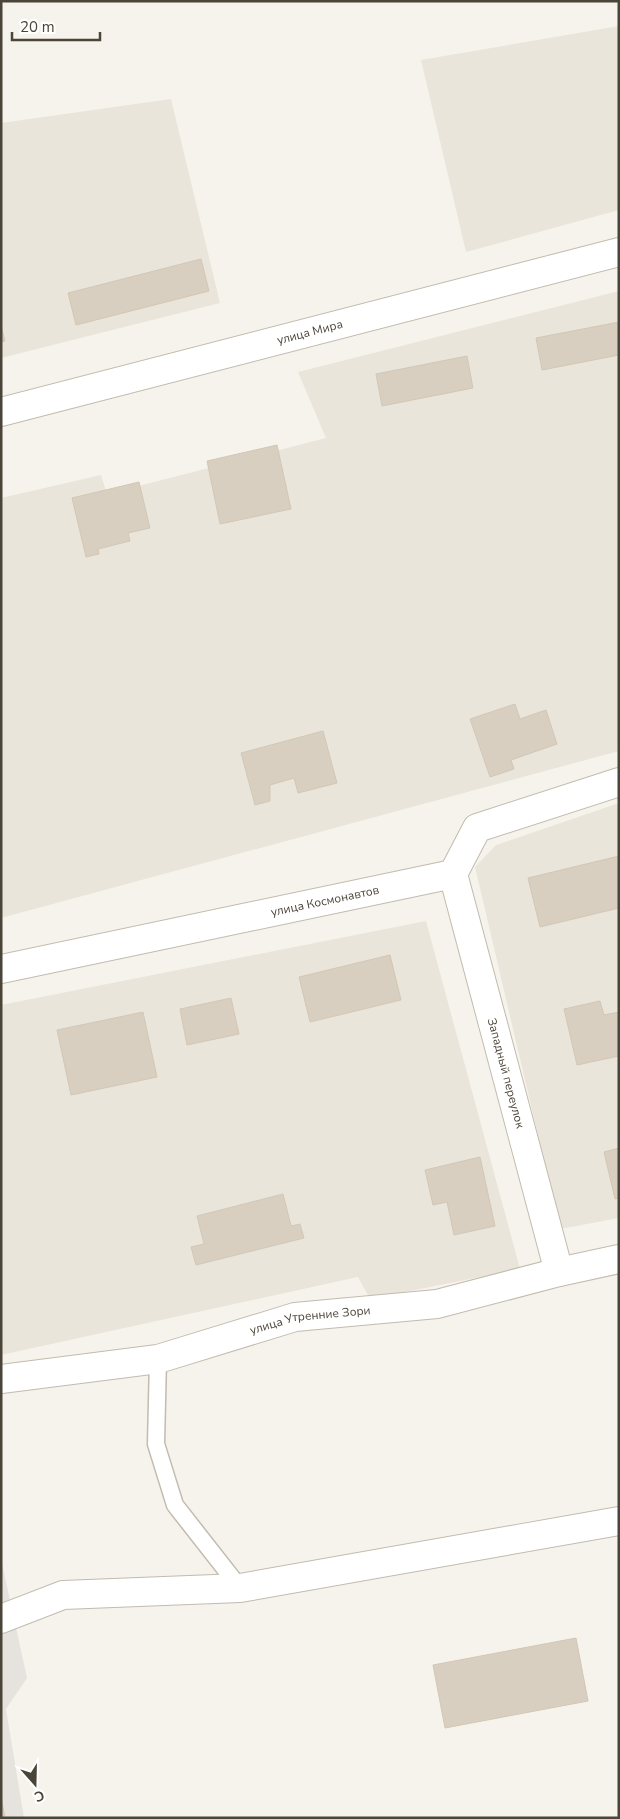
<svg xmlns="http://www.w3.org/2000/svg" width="620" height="1819" viewBox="0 0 620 1819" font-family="'Nunito Sans',sans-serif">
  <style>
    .residential { fill: #eae5da }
    .industrial { fill: #e6e2dd }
    .building { fill: #d8cfc1; stroke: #d3c7b4 }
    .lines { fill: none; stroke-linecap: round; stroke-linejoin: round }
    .service-casing { stroke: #c2bbae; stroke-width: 19 }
    .minor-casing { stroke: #c2bbae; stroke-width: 30 }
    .tertiary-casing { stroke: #c2bbae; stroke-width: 30 }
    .service { stroke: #fff; stroke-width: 16 }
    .minor { stroke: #fff; stroke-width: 28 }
    .tertiary { stroke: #fff; stroke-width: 28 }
    .labels { text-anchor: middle; stroke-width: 4; stroke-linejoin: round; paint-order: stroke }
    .street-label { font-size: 12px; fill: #4b4439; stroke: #fff }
  </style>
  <rect width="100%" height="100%" fill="#f6f3ec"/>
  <path class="residential" d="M619,26v184l-153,42 -45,-192z
    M171,99l49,204 -219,55v-235z
    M619,291v460l-618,167v-420l100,-23 6,19 219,-56 -28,-66z
    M619,803v415l-59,11 -85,-362 21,-22z
    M426,921l94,348 -150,30 -12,-22 -357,78v-350z"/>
  <path class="industrial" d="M1,1559l26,119 -21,31 18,109h-23z"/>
  <path class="building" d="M201,259l8,32 -133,34 -8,-32z
    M619,322v33l-77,15 -6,-32z
    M1,326l4,15 -4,1z
    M467,356l6,32 -91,18 -6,-32z
    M277,445l14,64 -71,15 -13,-63z
    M139,482l11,46 -22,5 2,8 -32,8 1,5 -13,3 -14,-59z
    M515,704l5,15 26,-9 11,34 -46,16 3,9 -24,8 -20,-58z
    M323,731l14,52 -39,10 -4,-15 -24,7v16l-15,4 -14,-52z
    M619,856v52l-79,19 -12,-49z
    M390,955l11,45 -91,22 -11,-45z
    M231,998l8,36 -52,11 -7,-36z
    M600,1001l4,14 15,-3v44l-42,9 -13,-56z
    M143,1012l14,65 -86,18 -14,-65z
    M619,1148v50l-4,1 -11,-47z
    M480,1157l15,69 -41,9 -7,-33 -14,3 -8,-35z
    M283,1194l8,32 9,-2 4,14 -108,27 -5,-18 13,-3 -7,-28z
    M576,1638l12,63 -143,27 -12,-63z
    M1,1797l4,21h-4z"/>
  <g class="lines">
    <g class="service-casing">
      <path id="service" d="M158,1359l-2,85 19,61 65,83"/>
    </g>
    <g class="minor-casing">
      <g id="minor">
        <path id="s1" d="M453,874l106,398"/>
        <path d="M453,874l24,-46 142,-46"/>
        <path id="s2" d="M1,969l452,-95"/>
        <path id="s3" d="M1,1379l157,-20 137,-42 142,-13 122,-32 60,-13"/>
        <path d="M1,1619l62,-24 177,-7 379,-67"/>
      </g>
    </g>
    <g class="tertiary-casing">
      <g id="tertiary">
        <path id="s4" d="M1,412l618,-160"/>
      </g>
    </g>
    <use href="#service" class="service"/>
    <use href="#minor" class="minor"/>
    <use href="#tertiary" class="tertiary"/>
  </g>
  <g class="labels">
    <g class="street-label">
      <text dy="4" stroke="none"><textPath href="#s4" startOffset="319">улица Мира</textPath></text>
      <text dy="4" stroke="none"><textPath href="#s2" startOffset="331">улица Космонавтов</textPath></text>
      <text dy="4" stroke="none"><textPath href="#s1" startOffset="206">Западный переулок</textPath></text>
      <text dy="4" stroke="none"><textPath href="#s3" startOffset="316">улица Утренние Зори</textPath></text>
    </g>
  </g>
  <rect width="620" height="1819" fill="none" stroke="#4b4439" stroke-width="5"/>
  <g transform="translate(35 1784) rotate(160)" stroke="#ffffff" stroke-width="4" paint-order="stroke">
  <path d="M0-4L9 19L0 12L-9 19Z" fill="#4b4439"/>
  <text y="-8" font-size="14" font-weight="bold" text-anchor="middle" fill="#4b4439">С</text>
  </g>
  <path d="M12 32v8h88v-8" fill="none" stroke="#4b4439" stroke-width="2.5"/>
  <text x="20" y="32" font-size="15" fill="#4b4439" stroke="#ffffff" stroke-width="4" paint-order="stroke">20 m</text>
</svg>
